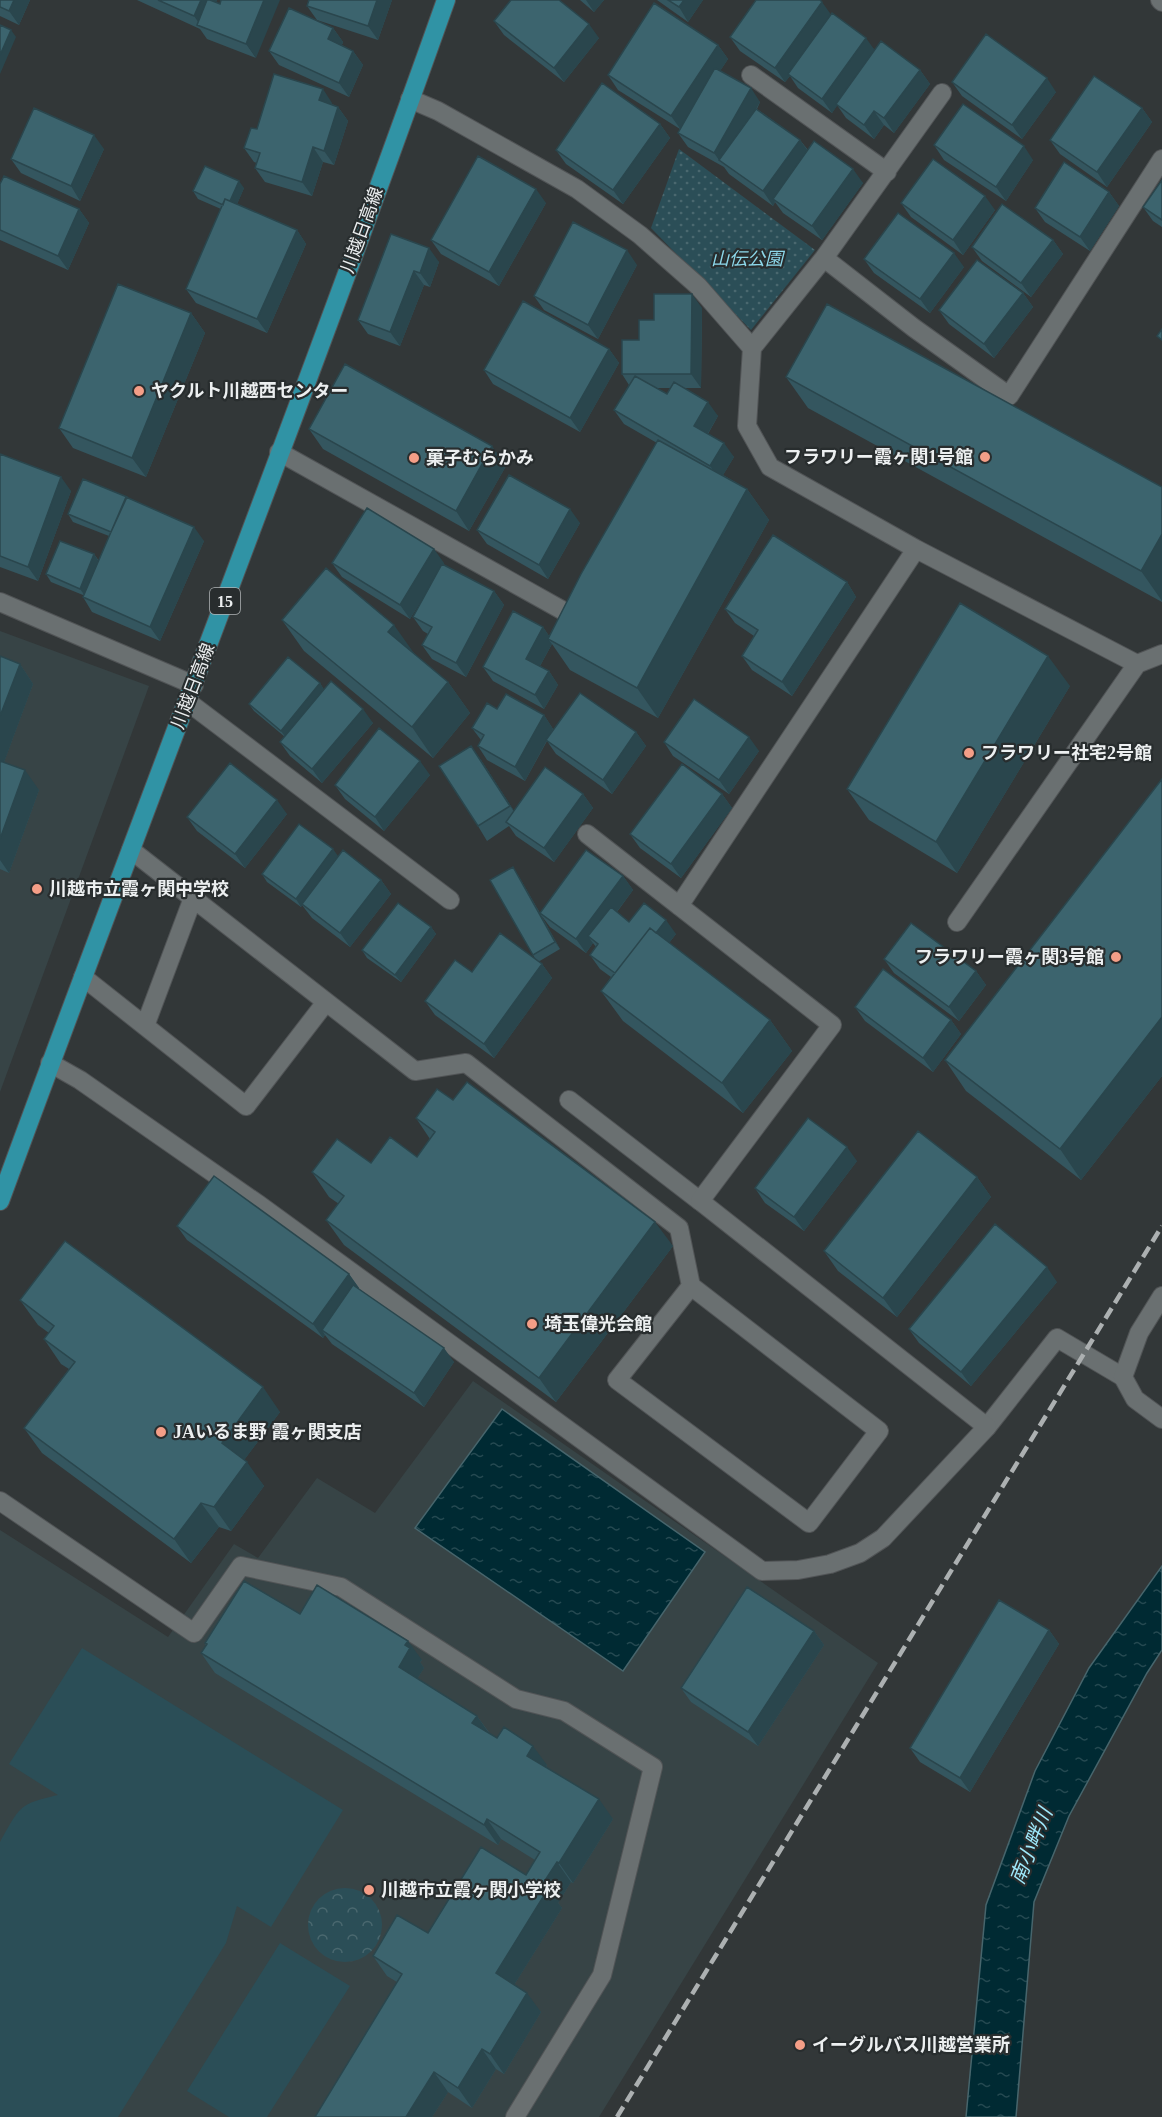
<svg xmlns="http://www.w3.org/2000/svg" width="1162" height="2117" viewBox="0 0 1162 2117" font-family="'Times New Roman','Noto Sans JP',serif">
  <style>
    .built { fill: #374446 }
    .grass { fill: url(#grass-dots) }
    .forest { fill: url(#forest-crowns) }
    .pitch { fill: #2b4e57 }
    .water { fill: url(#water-ripples); stroke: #47656c; stroke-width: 1.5 }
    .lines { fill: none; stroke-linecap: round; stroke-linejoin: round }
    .service-casing { stroke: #515456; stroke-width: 20 }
    .minor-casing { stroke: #515456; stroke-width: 20 }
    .primary-casing { stroke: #515456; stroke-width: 20 }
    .service { stroke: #6a7071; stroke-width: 18 }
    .minor { stroke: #6a7071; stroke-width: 18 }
    .primary { stroke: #3093a5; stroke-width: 18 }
    .rail { stroke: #acb0b1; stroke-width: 4.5; stroke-dasharray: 12 6; stroke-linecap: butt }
    .wall { fill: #34565f; fill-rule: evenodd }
    .shaded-wall { fill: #2a464d }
    .building { fill: #3c646e; stroke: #2a464d; stroke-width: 1.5 }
    .poi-dot { fill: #f49e87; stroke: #282d2e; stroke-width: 2 }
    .labels { text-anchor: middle; stroke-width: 4.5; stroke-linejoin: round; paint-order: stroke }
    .shield { fill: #282d2e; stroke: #b1b5b6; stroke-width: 1.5 }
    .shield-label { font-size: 16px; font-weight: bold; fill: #eceff0 }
    .street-label { font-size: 18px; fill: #eceff0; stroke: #282d2e }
    .park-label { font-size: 18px; font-style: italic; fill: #8cd7e9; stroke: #282d2e }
    .poi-label { font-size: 18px; font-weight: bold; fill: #eceff0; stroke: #282d2e; text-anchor: start }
    .water-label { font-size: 20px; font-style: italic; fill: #9fe9fc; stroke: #282d2e }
  </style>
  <defs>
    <pattern id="grass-dots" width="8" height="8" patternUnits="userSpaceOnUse" patternTransform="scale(1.5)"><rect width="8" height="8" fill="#2b4e57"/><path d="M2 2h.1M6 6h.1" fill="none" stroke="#4a686f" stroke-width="1.8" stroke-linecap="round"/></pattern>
    <pattern id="forest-crowns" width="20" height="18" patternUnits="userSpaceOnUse" patternTransform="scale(1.5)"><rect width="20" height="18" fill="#2b4e57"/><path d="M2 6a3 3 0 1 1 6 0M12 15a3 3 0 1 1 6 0" fill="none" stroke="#4a686f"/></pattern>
    <pattern id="water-ripples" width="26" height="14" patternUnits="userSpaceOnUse" patternTransform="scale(1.5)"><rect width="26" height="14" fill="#002a33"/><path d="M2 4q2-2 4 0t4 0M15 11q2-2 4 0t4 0" fill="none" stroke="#254951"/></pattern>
  </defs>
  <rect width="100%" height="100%" fill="#323738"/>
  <path class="built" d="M0,631l149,55 -149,406z
    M473,1381l405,282 -279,454h-599v-587l168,107 66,-93 24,14 59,-80 58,35z"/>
  <path class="grass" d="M679,149l136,101 -64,80 -100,-102z"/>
  <path class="forest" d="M308 1925a37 37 0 1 1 74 0a37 37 0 1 1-74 0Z"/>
  <path class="pitch" d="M82,1648l261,162 -72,117 -34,-21 -11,37 -108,174h-118v-275c20,-35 18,-38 58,-47l-49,-31z
    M280,1943l70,43 -83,131h-38l-42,-26z"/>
  <path class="water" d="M502,1409l203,143 -82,119 -208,-143z
    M1162,1566v84l-15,23 -78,143 -35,86 -18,215h-50l20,-212 49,-134 54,-103z"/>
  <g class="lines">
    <g class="service-casing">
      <path id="service" d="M131,850l284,221 51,-8 213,165 12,58 188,145 -70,92 -192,-143 74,-94
        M83,977l163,129 80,-104
        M145,1026l48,-128
        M569,1100l131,101
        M987,1427l70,-89 66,39
        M0,1501l194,132 47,-67 100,21 175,112 48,12 89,56 -51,208 -87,142"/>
    </g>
    <g class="minor-casing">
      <path id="minor" d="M1160,0l2,2
        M751,75l136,97
        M410,99l28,12 139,78 63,46 58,51 54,62 -5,78 23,41 146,82 221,115 25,-10
        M824,258l118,-165
        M752,348l72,-90 90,70 95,68 153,-237
        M279,452l290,162
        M0,602l194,83
        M188,702l262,198
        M679,906l237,-357
        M957,922l180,-258
        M50,1063l30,17 178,124 504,367 36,-1 32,-6 30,-11 23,-15 104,-111 -287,-226 132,-176 -245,-191
        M1162,1296l-23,37 -16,44 12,22 27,20"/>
    </g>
    <g class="primary-casing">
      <path id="primary" d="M0,1201c147,-401 303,-798 446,-1201"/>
    </g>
    <use href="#service" class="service"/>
    <use href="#minor" class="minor"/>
    <use href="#primary" class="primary"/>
    <path class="rail" d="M617,2117l545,-891"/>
  </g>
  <path class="wall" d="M0,0h30l-11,25 -19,-9z
    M137,0h80l-1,2 4,2 36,54 -49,-19 -7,-10z
    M392,0l-14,40 -61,-20 -10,-14z
    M580,0h24l-10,12z
    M657,0h46l-15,22z
    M831,14l44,36 45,20 10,14 -36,49 -10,-8 -10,14 -28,-21 -9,-13 -5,8 -34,-25 -8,-12 -5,6 -45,-31 -10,-14z
    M494,21l105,17 -35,44 -60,-47z
    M333,28l10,14 -1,3 11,6 10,14 -14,32 -70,-32 -10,-14z
    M718,45l10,14 -8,12 40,31 -3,7 43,31 8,10 55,33 -41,57 -39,-27 -8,-11 -2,4 -44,-32 -5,-7 -36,-20 -10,-14 2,-4 -62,-39 -10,-15z
    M952,82l104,10 -34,47 -60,-43z
    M332,103v1l6,3 10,14 -14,44 -11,-3 -11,34 -47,-14 -10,-14 2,-5 -3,-1 -10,-14 13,-19z
    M1142,108l10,14 -45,65 -47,-33 -10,-14z
    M660,124l10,14 -47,66 -57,-40 -10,-14z
    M934,145l99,15 -27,41 -62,-41z
    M104,149l-24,52 -59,-28 -10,-14z
    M1162,180v47l-9,-6 -10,-14z
    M0,184l79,25 10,14 -21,47 -68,-30z
    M244,188l-7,16 60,26 9,14 -39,89 -71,-30 -10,-14 35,-80 -23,-10 -5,-8z
    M1109,192l10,14 -29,45 -45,-29 -10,-14z
    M546,203l-47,83 -58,-32 -10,-14z
    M901,203l94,7 -32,45 -52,-38z
    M391,234l48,28 -9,25 -6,-2 -24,61 -32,-12 -10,-14z
    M1053,240l10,14 -32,43 -49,-36 -10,-14z
    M864,259l100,8 -34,46 -56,-40z
    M637,265l-39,74 -54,-29 -10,-14z
    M1023,293l10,14 -39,51 -45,-34 -10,-14z
    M702,308l-1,80h-17l34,28 -10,18 26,23 -11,18 24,14 22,31 -111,198 -88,-48 -18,-26 -12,22 9,5 9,14 -14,24 -51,-28 -10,-14 60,-40 6,9 108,-193 -33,-19 -10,-14 15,-25 -7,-11 17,-34 15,-20zM656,388h15l-4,6z
    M191,313l14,20 -59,144 -73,-29 -14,-20z
    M609,349l10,14 -39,69 -87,-48 -9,-14z
    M786,377l376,110v115l-354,-194z
    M309,429l197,37 -37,65 -146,-82z
    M0,454l71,37 -33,90 -38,-14z
    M68,514l136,27 -44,100 -68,-29 -9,-15v-2l-32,-13 -5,-8 48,-20 5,7 10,-25 -36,-14z
    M580,523l-32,56 -61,-35 -10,-14z
    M332,563h112l-1,1 51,27 10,14 -38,72 -34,-18 -10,-14 6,-11 -5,-3 -10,-14 17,-31 -20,33 -68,-42z
    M847,582l9,15 -64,99 -40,-26 -10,-14 12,-20 -19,-13 -10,-14z
    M282,620l134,36 32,26 22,31 -37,45 -129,-107z
    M0,656l20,8 13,20 -29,78 35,28 -30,83 -9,-4z
    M320,683l4,7 49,33 -51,60 -32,-27 -10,-14 5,-5 -31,-26 -5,-7z
    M1070,686l-113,187 -88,-53 -22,-31z
    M497,709l47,6 9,14 83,3 10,14 -34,48 -56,-40 -9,-13 -22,40 -38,-21 -9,-14 3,-6 -9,-12z
    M664,742l95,9 -30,43 -56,-38z
    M481,760l33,51 69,-17 10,14 -39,54 -38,-26 -7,-10 -22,15 -9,-15z
    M430,775l-46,56 -39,-32 -10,-14z
    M1162,779v297l-81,104 -115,-89 -21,-31z
    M722,794l10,14 -51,70 -41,-30 -10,-14z
    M287,814l-42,54 -48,-37 -10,-14z
    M338,856l-16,22 59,2 10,14 -41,53 -38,-29 -10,-13 -1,2 -34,-25 -5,-8z
    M518,875l22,38 83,-37 10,14 -16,22 12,10 47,12 -7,9 101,77 22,31 -49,62 -120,-92 -22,-30 10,-14 -11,-8 -10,-14 6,-8 -3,-4 -7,10 -36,-26 -9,-12 19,34 -22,13 4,2 10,14 -58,80 -59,-43 -10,-14 47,-29 64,-12 -3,-5z
    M431,927l5,7 -35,48 -34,-24 -5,-8z
    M884,959l92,12 10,14 -27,36 -65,-48z
    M855,1007l96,13 10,14 -28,38 -68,-51z
    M453,1100l220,146 -117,156 -212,-157 -18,-25 13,-16 -10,-7 -17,-25 105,-15 13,-18 -14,-21z
    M857,1161l-53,70 -39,-28 -10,-15z
    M977,1177l14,20 -94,120 -59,-46 -14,-20z
    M177,1226l172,48 10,14v1l95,73 -30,45 -92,-63 -7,-9 -2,3 -136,-98z
    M1057,1282l-86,104 -52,-43 -10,-14z
    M20,1300l260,112 -36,48 20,26 -33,45 -12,-4 -28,36 -149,-110 -18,-25 45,-59 -8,-5 -17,-25 5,-6 -11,-8z
    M300,1614l122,46 -2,2 4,6 -7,11 60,37 14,19 56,30 -1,2 67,52 -40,64 -2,-1 -13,21 4,5 -48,77 27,27 -37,62 -8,-5 -24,39 -24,-16 -16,25h-117l82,-135 -10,-6 -14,-20 55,-23 98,-58 9,-15 -34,-21 -3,6 -283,-172 -14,-20 5,-7 -1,-3z
    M1049,1630l10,14 -89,148 -50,-30 -10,-14z
    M814,1631l10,14 -66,101 -67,-44 -10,-14z"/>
  <path class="shaded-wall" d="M14,0h16l-11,25 -10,-14z
    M201,0h16l-12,28 -4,-2 -7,-10z
    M264,0h16l-24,58 -10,-14z
    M377,0h15l-14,40 -10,-14z
    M586,0h18l-10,12z
    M684,0h19l-15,22 -9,-15z
    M822,2l10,14 -44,58 2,2 -5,6 -10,-14z
    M589,24l10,14 -35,44 -10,-14z
    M333,28l10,14 -5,11 -10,-14z
    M11,30l5,7 -16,37v-19z
    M866,38l10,14 -44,61 -10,-14z
    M718,45l10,14 -47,71 -10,-14z
    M353,51l10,14 -14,32 -10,-14z
    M920,70l10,14 -36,49 -10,-15z
    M1047,78l9,14 -34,47 -10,-14z
    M751,88l9,14 -35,62 -6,-4 5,7 -10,-14z
    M323,89l9,14 -3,11 -10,-14z
    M338,107l10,14 -14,44 -10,-14z
    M1142,108l10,14 -45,65 -10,-15z
    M874,111l10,14 -10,14 -10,-14z
    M660,124l10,14 -47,66 -10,-14z
    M94,135l10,14 -24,52 -9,-15z
    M800,140l10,14 -37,45 2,3 -2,4 -10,-15z
    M1024,146l9,14 -27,41 -10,-14z
    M313,147l10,15 -11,34 -10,-14z
    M853,169l10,14 -41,57 -10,-14z
    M239,181l5,7 -11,26 -5,-7z
    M536,189l10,14 -47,83 -10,-14z
    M1109,192l10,14 -29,45 -10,-14z
    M985,196l10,14 -32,45 -10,-15z
    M79,209l10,14 -21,47 -10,-14z
    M297,230l9,14 -39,89 -10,-14z
    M1053,240l10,14 -32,43 -10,-14z
    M429,248l10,14 -9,25 -10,-14z
    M627,250l10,15 -39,74 -10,-14z
    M954,253l10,14 -34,46 -10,-14z
    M414,271l10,14 -24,61 -10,-14z
    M1023,293l10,14 -39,51 -10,-14z
    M692,294l10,14 -1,80 -10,-14z
    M191,313l14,20 -59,144 -14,-19z
    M609,349l10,14 -39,69 -10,-14z
    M708,402l10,14 -14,24 -10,-14z
    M724,443l10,14 -14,23 -10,-14z
    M492,446l14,20 -37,65 -13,-20z
    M61,477l10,14 -33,90 -10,-14z
    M747,489l22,31 -111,198 -21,-30z
    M570,509l10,14 -32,56 -9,-14z
    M194,527l10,14 -44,100 -10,-14z
    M1162,534v67l-21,-30z
    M434,549l10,14 -34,56 -10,-14z
    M94,554l5,8 -14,34 -5,-7z
    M847,582l9,15 -64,99 -10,-14z
    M494,591l10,14 -38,72 -10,-14z
    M394,625l22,31 -28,-24z
    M543,627l10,15 -5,-3 4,5 -16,29 -10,-14z
    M1048,656l22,30 -113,187 -21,-31z
    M20,664l13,20 -33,89v-57z
    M549,671l9,14 -14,24 -9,-14z
    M448,682l22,31 -37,45 -21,-31z
    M320,683l5,8 -39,47 -5,-7z
    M363,709l10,14 -51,60 -10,-14z
    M544,715l9,14 -28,52 -10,-14z
    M636,732l10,14 -34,48 -9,-14z
    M749,737l10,14 -30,43 -10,-14z
    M471,746l10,14 39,60 -10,-14z
    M420,761l10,14 -46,56 -9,-14z
    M25,770l14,20 -30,83 -9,-13v-21z
    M583,794l10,14 -39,54 -10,-14z
    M722,794l10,14 -51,70 -10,-14z
    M277,800l10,14 -42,54 -10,-14z
    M333,849l5,7 -37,51 -5,-8z
    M513,867l5,8 42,74 -5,-7z
    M623,876l10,14 -38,51 -7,-5 5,7 -7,10 -10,-14z
    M381,880l10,14 -41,53 -10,-14z
    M666,920l10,14 -45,58 -10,-14z
    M431,927l5,7 -35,48 -6,-7z
    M542,964l10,14 -58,80 -10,-14z
    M976,971l10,14 -27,36 -10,-14z
    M1162,1017v59l-81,104 -21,-31z
    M770,1020l22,31 -49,62 -21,-30z
    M951,1020l10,14 -28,38 -10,-14z
    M847,1147l10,14 -53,70 -10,-14z
    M977,1177l14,20 -94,120 -14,-19z
    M655,1222l18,24 -117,156 -17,-24z
    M1047,1267l10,15 -86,104 -10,-14z
    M349,1274l10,14 -33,45 -4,-3 3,5 -2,3 -10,-14z
    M444,1348l10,14 -30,45 -10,-14z
    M263,1387l17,25 -41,55 -17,-24z
    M247,1462l17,24 -33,45 -17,-24z
    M201,1503l18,24 -28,36 -17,-24z
    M1049,1630l10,14 -89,148 -10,-14z
    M814,1631l10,14 -66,101 -10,-14z
    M408,1641l14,19 -2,2 4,6 -12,19 -13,-20 6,-22z
    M477,1716l14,20 -19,-13z
    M533,1746l14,19 -6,10 -14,-19z
    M599,1799l14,20 -40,64 -14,-20z
    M487,1819l14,20 -3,6 -14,-20z
    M557,1862l14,20 -13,21 4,5 -53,85 -13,-20 46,-88z
    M527,1993l14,19 -37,62 -14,-20z
    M482,2049l14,20 -24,39 -14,-20z
    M434,2072l14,20 -16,25h-26z"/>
  <path class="building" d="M0,0h14l-5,11 -9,-4z
    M158,0h43l-7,16z
    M207,0h3l10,4 1,-4h43l-18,44 -49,-19z
    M309,0h68l-9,26 -61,-20z
    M511,0h48l30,24 -35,44 -60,-47z
    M668,0h16l-5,7z
    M756,0h64l2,2 -47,66 -45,-31z
    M654,3l64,42 -47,71 -63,-41z
    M289,8l44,20 -5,11 25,12 -14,32 -70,-32z
    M832,13l34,25 -44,61 -34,-25z
    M0,25l11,5 -11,25z
    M986,34l61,44 -35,47 -60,-43z
    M881,41l39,29 -36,48 -10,-7 -10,14 -28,-21z
    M715,68l36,20 -37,65 -36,-20z
    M274,74l49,15 -4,11 19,7 -14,44 -11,-4 -11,35 -47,-14 5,-15 -16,-5 7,-20 6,1z
    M1094,76l48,32 -45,64 -47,-32z
    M602,83l58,41 -47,66 -57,-40z
    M963,104l61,42 -28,41 -62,-42z
    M34,108l60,27 -23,51 -60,-27z
    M756,109l44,31 -37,51 -44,-31z
    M814,141l39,28 -41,57 -39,-27z
    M478,156l58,33 -47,83 -58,-32z
    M933,159l52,37 -32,44 -52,-37z
    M1064,162l45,30 -29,45 -45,-29z
    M205,166l34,15 -9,20 -5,-2 -2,6 -30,-14z
    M4,176l75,33 -21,47 -58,-26v-46z
    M1162,180v40l-19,-13z
    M225,199l72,31 -40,89 -71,-30z
    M1002,204l51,36 -32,43 -49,-36z
    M898,213l56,40 -34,46 -56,-40z
    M573,222l54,28 -39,75 -54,-29z
    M391,234l38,14 -9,25 -6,-2 -24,61 -32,-12z
    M977,260l46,33 -39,51 -45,-34z
    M118,284l73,29 -59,145 -73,-30z
    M654,294h38l-1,80h-69v-34h17v-20h15z
    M523,301l86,48 -39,69 -86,-48z
    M827,304l335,183v47l-21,37 -355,-194z
    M1162,329v11l-5,-4z
    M345,364l147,82 -36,65 -147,-82z
    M635,376l32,18 7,-12 34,20 -14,24 30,17 -14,23 -96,-56z
    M658,440l89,49 -110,199 -89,-49 33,-65z
    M0,454l61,23 -33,90 -28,-11z
    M509,475l61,34 -31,56 -62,-35z
    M83,479l44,18 -16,35 -43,-18z
    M126,497l68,30 -44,100 -67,-30z
    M367,508l67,41 -34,56 -68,-42z
    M773,535l74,47 -65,100 -40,-26 16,-26 -33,-21z
    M60,541l34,13 -14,35 -34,-15z
    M442,564l52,27 -38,72 -34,-18 10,-18 -19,-10z
    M326,568l68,57 -6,7 60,50 -36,45 -130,-107z
    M960,603l88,53 -112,186 -89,-53z
    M513,611l30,16 -17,32 23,12 -14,24 -52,-28z
    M0,656l20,8 -20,52z
    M288,657l32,26 -39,48 -32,-27z
    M331,681l32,28 -51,60 -32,-27z
    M580,693l56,39 -33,48 -57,-40z
    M506,694l38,21 -29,52 -37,-21 6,-11 -12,-7 15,-25 10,6z
    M694,699l55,38 -30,43 -55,-38z
    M379,728l41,33 -45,56 -40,-32z
    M471,746l39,60 -32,20 -39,-60z
    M0,761l25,9 -25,69z
    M230,763l47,37 -42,54 -48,-37z
    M682,764l40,30 -51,70 -41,-30z
    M545,767l38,27 -39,54 -38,-26z
    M1162,779v238l-102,132 -115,-89z
    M299,824l34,25 -37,50 -34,-25z
    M343,850l38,30 -41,53 -38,-29z
    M586,850l37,26 -47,63 -36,-26z
    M513,867l42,75 -22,13 -43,-75z
    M398,903l33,24 -36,48 -33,-25z
    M644,903l22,17 -10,13 -6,-5 -35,45 -25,-18 8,-11 -10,-8 23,-29 18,15z
    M911,923l65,48 -27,36 -65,-48z
    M650,928l120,92 -48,63 -121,-92z
    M500,933l42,31 -58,80 -59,-43 30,-41 17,12z
    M883,969l68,51 -28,38 -68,-51z
    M467,1082l188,140 -116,156 -213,-158 18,-24 -32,-24 25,-33 34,24 19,-26 27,20 18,-25 -19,-14 21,-29 16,11z
    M808,1118l39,29 -53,70 -39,-29z
    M918,1131l59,46 -94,121 -59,-47z
    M214,1176l135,98 -36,50 -136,-98z
    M995,1224l52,43 -86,105 -52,-43z
    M65,1241l198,146 -41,56 25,19 -33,45 -13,-4 -27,36 -150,-111 51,-66 -31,-23 10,-13 -34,-26z
    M353,1285l91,63 -30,45 -92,-63z
    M244,1581l56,33 17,-29 91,56 -3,4 5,3 -11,19 78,49 -5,7 25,15 7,-11 29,19 -6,10 72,43 -40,64 -2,-1 -15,23 6,4 -52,84 31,20 -37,61 -8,-5 -24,39 -24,-16 -28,45h-91l87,-143 -29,-18 24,-41 31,18 53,-86 45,28 14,-23 -53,-33 -3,6 -283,-172 6,-9 -2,-1z
    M747,1587l67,44 -66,101 -67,-44z
    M999,1600l50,30 -89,148 -50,-30z"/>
  <g class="poi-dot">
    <circle cx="139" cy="391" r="6"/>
    <circle cx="985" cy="457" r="6"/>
    <circle cx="414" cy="458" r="6"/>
    <circle cx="969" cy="753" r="6"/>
    <circle cx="37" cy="889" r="6"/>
    <circle cx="1116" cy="957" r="6"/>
    <circle cx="532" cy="1324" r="6"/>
    <circle cx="161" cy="1432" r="6"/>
    <circle cx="369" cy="1890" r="6"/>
    <circle cx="800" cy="2045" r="6"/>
  </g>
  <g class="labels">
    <rect class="shield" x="210" y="588" width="30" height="26" rx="4.5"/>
    <g class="shield-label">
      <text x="225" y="607">15</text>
    </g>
    <g class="street-label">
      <text transform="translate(362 230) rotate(-70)" y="6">川越日高線</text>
      <text transform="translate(193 686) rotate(-69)" y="6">川越日高線</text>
    </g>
    <g class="park-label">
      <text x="747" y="265">山伝公園</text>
    </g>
    <g class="poi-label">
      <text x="151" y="397">ヤクルト川越西センター</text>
      <text x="973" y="463" text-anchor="end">フラワリー霞ヶ関1号館</text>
      <text x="426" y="464">菓子むらかみ</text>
      <text x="981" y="759">フラワリー社宅2号館</text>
      <text x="49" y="895">川越市立霞ヶ関中学校</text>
      <text x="1104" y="963" text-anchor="end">フラワリー霞ヶ関3号館</text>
      <text x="544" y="1330">埼玉偉光会館</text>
      <text x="173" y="1438">JAいるま野 霞ヶ関支店</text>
      <text x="381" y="1896">川越市立霞ヶ関小学校</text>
      <text x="812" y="2051">イーグルバス川越営業所</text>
    </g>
    <g class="water-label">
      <text transform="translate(1031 1846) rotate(-68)" y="7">南小畔川</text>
    </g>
  </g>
</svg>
